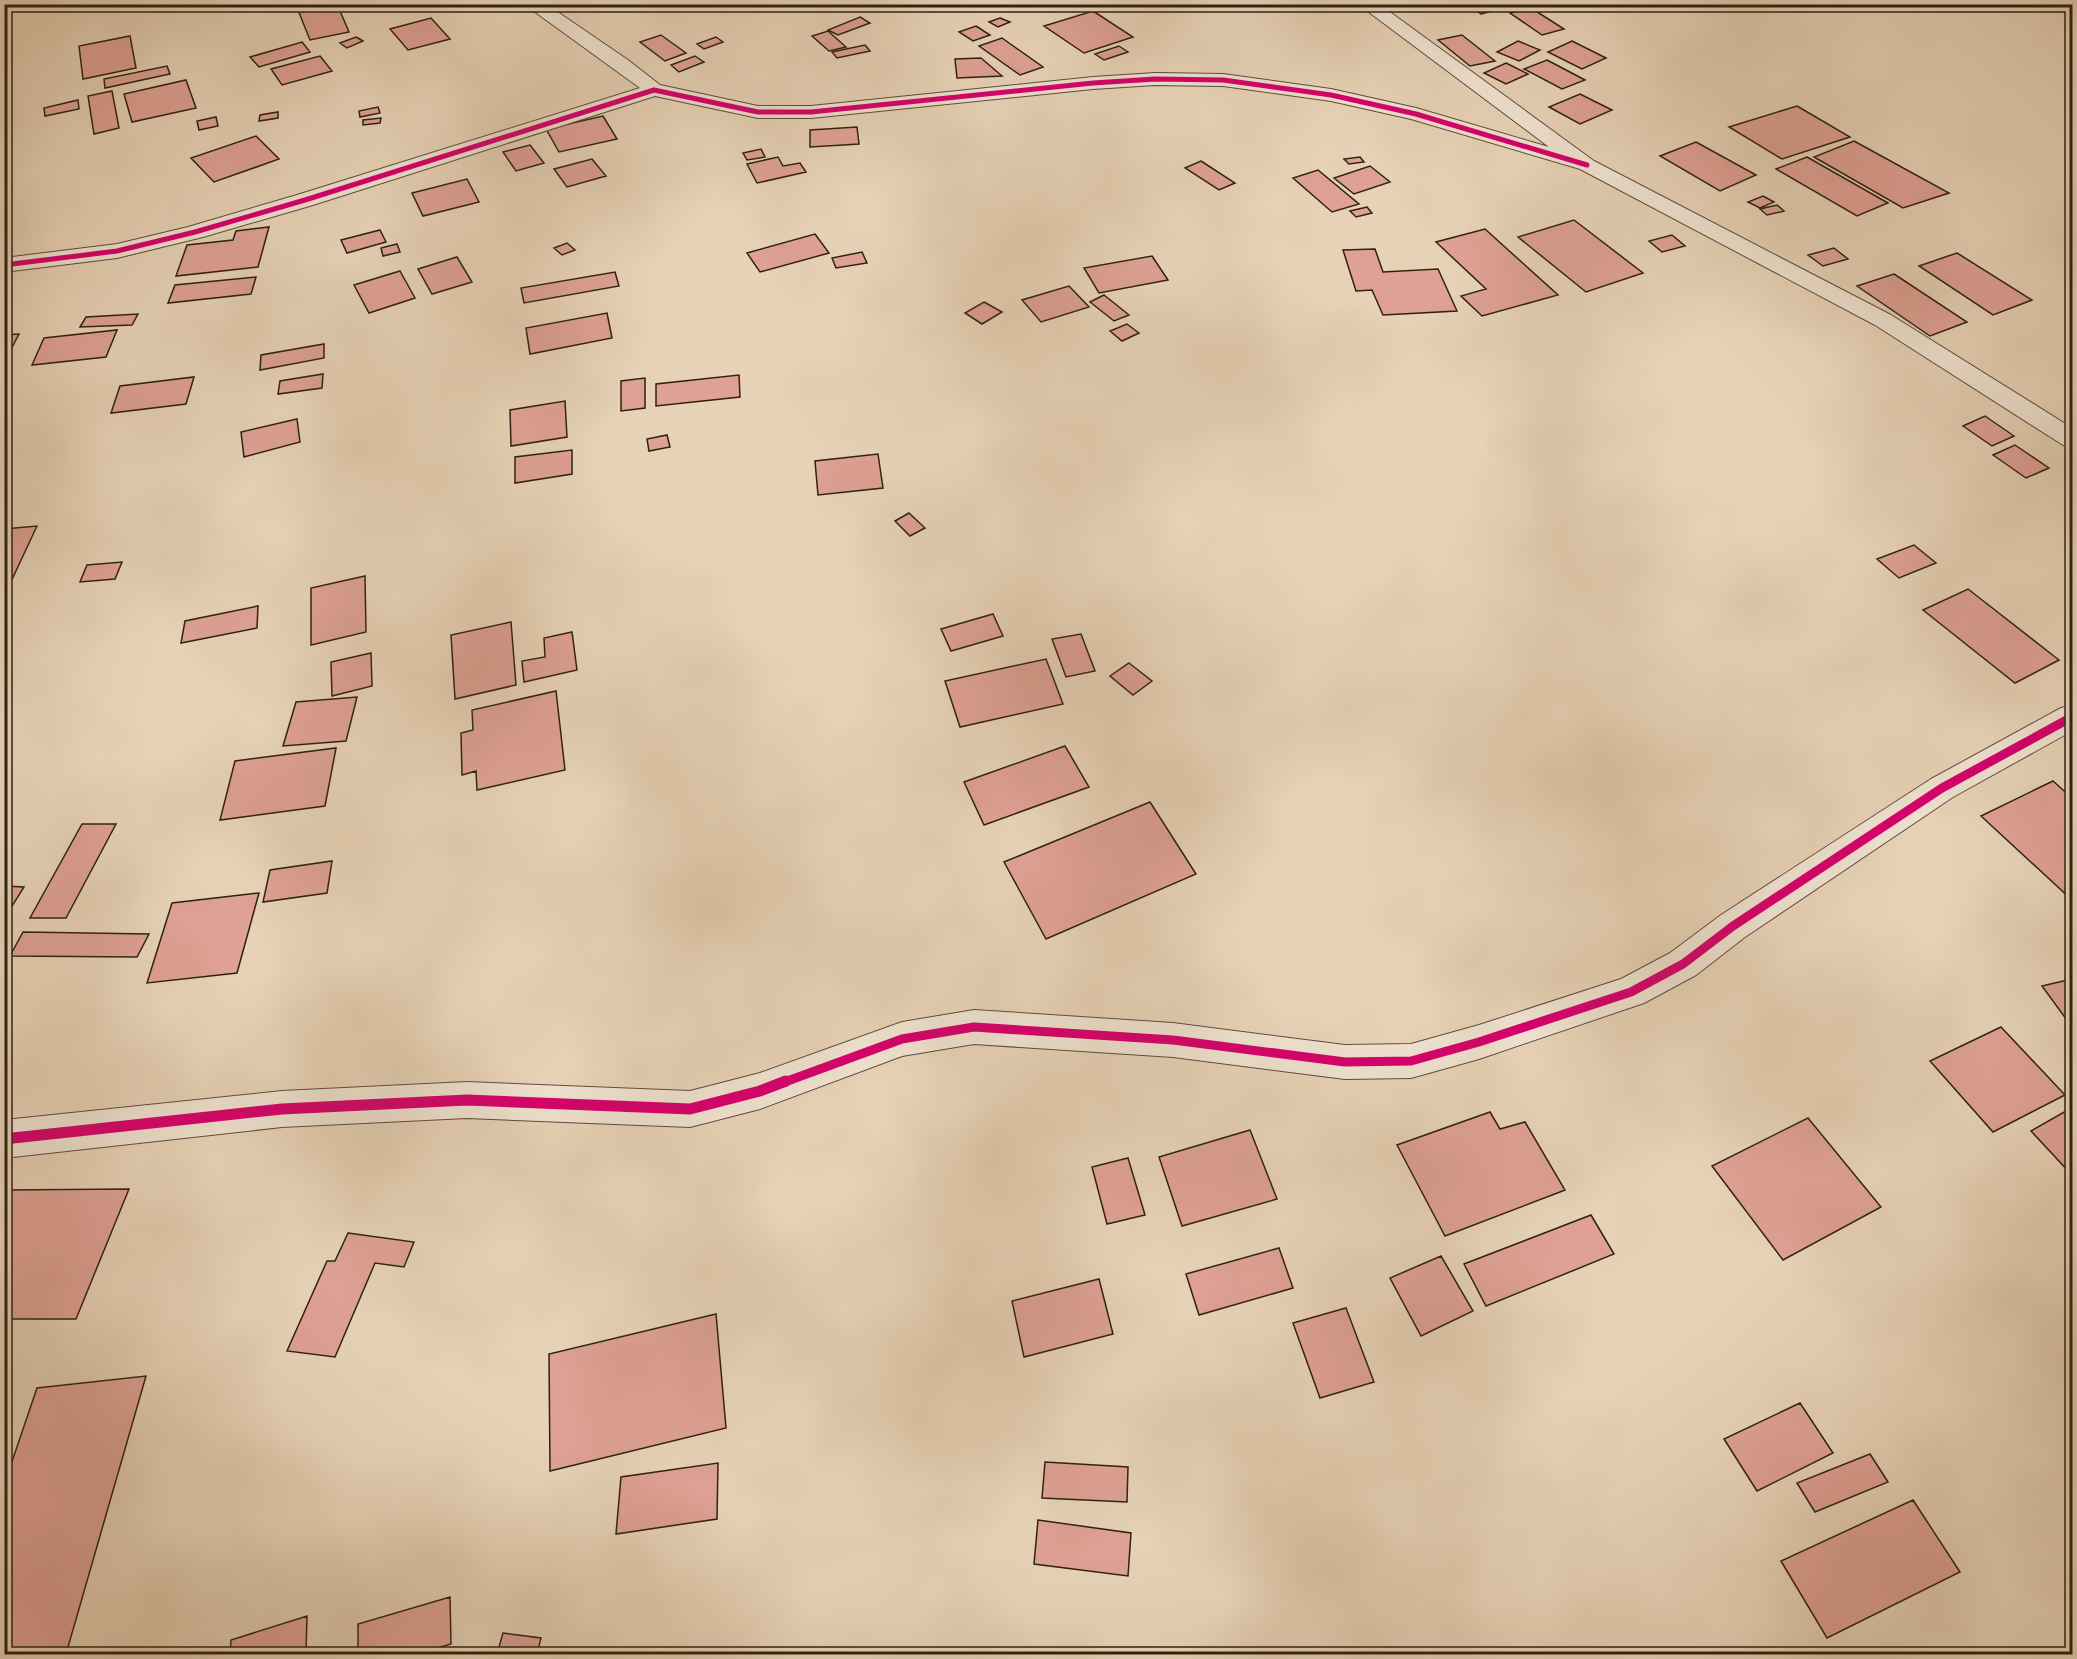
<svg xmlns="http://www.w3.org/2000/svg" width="2077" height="1659" viewBox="0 0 2077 1659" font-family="'IM FELL Great Primer',serif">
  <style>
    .building { fill: #dea194; stroke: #2f2114; stroke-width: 1.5 }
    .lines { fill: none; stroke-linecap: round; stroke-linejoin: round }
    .minor-casing { stroke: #5d4d3c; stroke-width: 2 }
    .minor { fill: #efe2d0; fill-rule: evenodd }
    .cycleway-far2-casing { stroke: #efe2d0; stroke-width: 8 }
    .cycleway-far1-casing { stroke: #efe2d0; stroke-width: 13 }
    .cycleway-casing { stroke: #efe2d0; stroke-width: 15 }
    .cycleway-far2 { stroke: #d6006c; stroke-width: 5 }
    .cycleway-far1 { stroke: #d6006c; stroke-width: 9 }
    .cycleway { stroke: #d6006c; stroke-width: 11 }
  </style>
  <rect width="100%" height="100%" fill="#e7d2b6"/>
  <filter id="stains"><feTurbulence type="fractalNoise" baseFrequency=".00333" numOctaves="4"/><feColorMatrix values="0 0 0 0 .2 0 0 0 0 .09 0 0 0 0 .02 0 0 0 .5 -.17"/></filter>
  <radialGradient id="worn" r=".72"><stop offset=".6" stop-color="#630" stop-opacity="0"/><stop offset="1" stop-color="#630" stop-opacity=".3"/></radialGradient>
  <path class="building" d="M322,4h15l12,28 -39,8 -12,-30z
    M1467,4h38l4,3 -28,7z
    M1531,8l33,21 -22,6 -32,-22z
    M1093,11l40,26 -49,16 -40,-27z
    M860,17l10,6 -32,12 -10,-5z
    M431,18l19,21 -42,11 -18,-21z
    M1000,18l10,4 -12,5 -9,-5z
    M976,26l14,9 -17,6 -14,-9z
    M828,31l18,16 -17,4 -17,-15z
    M661,35l25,18 -21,8 -25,-19z
    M1462,35l33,26 -25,5 -32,-26z
    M130,36l6,32 -53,11 -4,-33z
    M356,37l7,4 -16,7 -7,-5z
    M716,37l7,5 -19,7 -7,-5z
    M1002,38l41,29 -23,8 -41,-29z
    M1518,41l22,9 -21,11 -22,-9z
    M1572,41l34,17 -24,11 -34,-17z
    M302,42l8,10 -51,15 -9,-10z
    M865,45l5,6 -33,7 -5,-6z
    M1119,46l9,6 -24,8 -9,-6z
    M320,56l12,15 -50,14 -11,-16z
    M695,56l9,6 -25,10 -8,-7z
    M981,58l21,18 -45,2 -2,-19z
    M1547,60l38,20 -23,9 -38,-20z
    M1506,63l22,11 -22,10 -22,-11z
    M167,66l3,8 -65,14 -1,-9z
    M186,80l10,28 -64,14 -8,-28z
    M112,91l7,37 -25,6 -6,-38z
    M1580,94l32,16 -32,14 -31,-17z
    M78,100l1,9 -34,7 -1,-8z
    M1797,106l53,31 -68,22 -53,-32z
    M378,107l2,6 -20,4 -1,-6z
    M278,112v6l-19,3 1,-6z
    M603,116l14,23 -58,13 -13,-23z
    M216,117l2,9 -19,4 -2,-9z
    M381,118l-1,5 -17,2v-5z
    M857,127l2,17 -49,3v-17z
    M256,136l23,23 -65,23 -23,-24z
    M1854,141l95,52 -46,15 -89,-51z
    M1696,142l60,33 -36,16 -60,-35z
    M530,145l14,18 -28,8 -13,-19z
    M761,149l4,8 -18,3 -4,-7z
    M778,157l5,9 17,-3 6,9 -49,11 -10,-19z
    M1360,157l4,5 -15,2 -5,-5z
    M1807,157l81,46 -31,13 -81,-47z
    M592,159l14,17 -39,11 -13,-18z
    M1201,161l34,22 -16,7 -34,-22z
    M1370,166l20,16 -36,12 -20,-16z
    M1318,170l41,34 -27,8 -39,-34z
    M467,179l12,23 -56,14 -11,-23z
    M1763,196l11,6 -14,6 -12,-6z
    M1777,205l7,6 -17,4 -7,-6z
    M1367,207l5,6 -16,4 -6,-6z
    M1574,220l69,53 -57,19 -68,-55z
    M269,227l-11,40 -82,9 11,-31 46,-5 3,-9z
    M1485,229l73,66 -76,21 -21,-20 25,-7 -50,-47z
    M380,230l6,12 -39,11 -6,-13z
    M815,234l14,19 -69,19 -13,-19z
    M1672,235l13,11 -23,6 -13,-11z
    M567,243l8,7 -13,5 -8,-7z
    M397,244l3,8 -17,4 -2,-8z
    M1834,248l14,11 -25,7 -15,-11z
    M1375,249l8,23 55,-3 19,42 -74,4 -11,-25 -16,1 -13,-41z
    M862,252l5,11 -31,5 -4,-10z
    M1957,253l75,47 -39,15 -74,-49z
    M1152,256l16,24 -69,13 -15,-25z
    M457,257l15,25 -40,12 -14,-25z
    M400,271l15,27 -46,15 -15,-28z
    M615,272l4,14 -95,17 -3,-15z
    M1894,274l73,48 -37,14 -73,-50z
    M256,277l-5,17 -83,9 7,-18z
    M1069,286l20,21 -48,15 -19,-22z
    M1104,295l25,20 -15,6 -24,-19z
    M984,302l18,10 -20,12 -17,-11z
    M607,313l5,25 -82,16 -4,-26z
    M138,314l-6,11 -52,2 6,-10z
    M1127,324l12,9 -17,8 -12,-10z
    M117,330l-11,27 -74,8 12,-27z
    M19,334l-15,29v-28z
    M324,344v14l-64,12 1,-15z
    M323,374l-1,14 -44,6 2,-13z
    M739,375l1,22 -84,9v-22z
    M194,377l-8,27 -75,9 9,-27z
    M645,378v30l-24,3v-30z
    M12,392l-8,25v-24z
    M565,401l2,36 -56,9 -1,-36z
    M1985,416l29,20 -22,10 -29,-20z
    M297,419l3,23 -56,15 -3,-25z
    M667,435l3,12 -21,4 -2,-12z
    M2015,445l34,23 -23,10 -33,-23z
    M572,450v24l-57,9v-26z
    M878,454l5,34 -65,7 -3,-34z
    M909,513l16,15 -15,8 -15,-15z
    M37,526l-29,62h-4v-59z
    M1914,545l22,18 -37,15 -22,-19z
    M122,562l-7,17 -35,3 7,-17z
    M365,576l1,56 -55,13v-57z
    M1968,589l91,71 -44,23 -92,-73z
    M258,606l-1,22 -76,15 4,-22z
    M993,614l10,22 -52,15 -10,-22z
    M511,622l5,63 -61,14 -4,-64z
    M572,632l5,38 -53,12 -2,-21 23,-4 -1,-19z
    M1081,634l14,37 -29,6 -14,-38z
    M371,653l1,33 -40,10 -1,-34z
    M1046,659l17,45 -103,23 -15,-46z
    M1129,663l23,18 -19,14 -23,-19z
    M556,691l9,79 -88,20 -1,-19 -14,4 -1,-42 12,-3 -1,-20z
    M357,697l-11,44 -63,5 13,-44z
    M1065,746l24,41 -105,38 -20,-43z
    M336,748l-11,58 -105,14 15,-59z
    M2053,781l19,17v102l-91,-84z
    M1150,802l46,72 -150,65 -42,-77z
    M82,824h34l-50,94h-36z
    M332,861l-5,32 -64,9 7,-32z
    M4,886l20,1 -20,32z
    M259,893l-22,80 -90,10 25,-80z
    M23,932l126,2 -12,23 -127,-1z
    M2072,979v48l-30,-41z
    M2001,1027l64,68 -72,37 -63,-71z
    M2066,1111l6,7v57l-41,-44z
    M1490,1112l10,17 25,-7 40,68 -120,46 -48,-91z
    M1808,1118l73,89 -98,53 -71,-94z
    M1250,1130l27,69 -95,27 -23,-69z
    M1128,1158l17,57 -38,9 -15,-57z
    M129,1189l-53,130h-72v-129z
    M1591,1215l23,39 -128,52 -22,-42z
    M348,1233l66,9 -10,25 -29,-4 -40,94 -48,-6 40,-90h8z
    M1279,1248l14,40 -94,27 -13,-41z
    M1441,1256l32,55 -52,25 -31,-58z
    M1099,1279l14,55 -89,23 -12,-56z
    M1346,1308l28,74 -54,16 -27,-75z
    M716,1314l10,114 -176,43 -1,-117z
    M146,1376l-80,278h-62v-169l33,-97z
    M1800,1403l33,50 -76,38 -33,-52z
    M1870,1454l18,28 -73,30 -18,-29z
    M1045,1462l83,5 -1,35 -85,-4z
    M718,1463l-1,56 -101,15 5,-57z
    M1913,1500l47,72 -133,66 -46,-77z
    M1038,1520l93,13 -3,43 -94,-12z
    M450,1597l1,47 -34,10h-59v-30z
    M307,1616l-1,38h-76l1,-14z
    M503,1633l38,5 -4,16h-40z"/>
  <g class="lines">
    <g class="minor-casing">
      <path id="minor" d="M524,4h22l82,56 32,25 98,21h53l282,-29 62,-4 68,1 108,15 85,19 133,39 -191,-143h21l215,157 297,154 181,113v19l-9,-2 -188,-120 -295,-156 -169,-50 -80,-18 -108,-15 -68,-1 -62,4 -282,29h-53l-103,-22 -342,109 -110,32 -86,21 -113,14v-14l113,-14 71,-17 109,-32 343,-107z
        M2072,705v26l-119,66 -208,140 -49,38 -52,28 -165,56 -68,19 -66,1 -172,-22 -199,-13 -72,12 -142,53 -70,18 -223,-9 -185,9 -278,31v-38l278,-29 185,-9 223,9 70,-18 142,-51 72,-12 199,13 172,22 66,-1 68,-19 142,-46 49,-26 51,-38 210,-136 130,-71z"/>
    </g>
    <use href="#minor" class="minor"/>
    <g class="cycleway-far2-casing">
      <path id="cycleway-far2" d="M4,265l113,-14 78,-19 110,-32 349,-110 104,22h53l282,-29 62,-4 68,1 108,15 85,19 171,51"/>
    </g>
    <g class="cycleway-far1-casing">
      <path id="cycleway-far1" d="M782,1083l120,-44 72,-12 199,13 172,22 66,-1 68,-19 152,-50 52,-28 50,-38 209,-138 130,-71"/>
    </g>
    <g class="cycleway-casing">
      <path id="cycleway" d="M4,1139l278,-30 185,-9 223,9 70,-18 26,-10"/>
    </g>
    <use href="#cycleway-far2" class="cycleway-far2"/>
    <use href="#cycleway-far1" class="cycleway-far1"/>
    <use href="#cycleway" class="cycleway"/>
  </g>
  <rect width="2077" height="1659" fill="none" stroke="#e7d2b6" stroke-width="24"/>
  <rect x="6" y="6" width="2065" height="1647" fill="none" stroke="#2f2114" stroke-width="3"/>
  <rect x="12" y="12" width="2053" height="1635" fill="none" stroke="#2f2114" stroke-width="1.5"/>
  <rect width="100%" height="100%" filter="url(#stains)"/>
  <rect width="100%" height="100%" fill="url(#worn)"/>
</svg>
